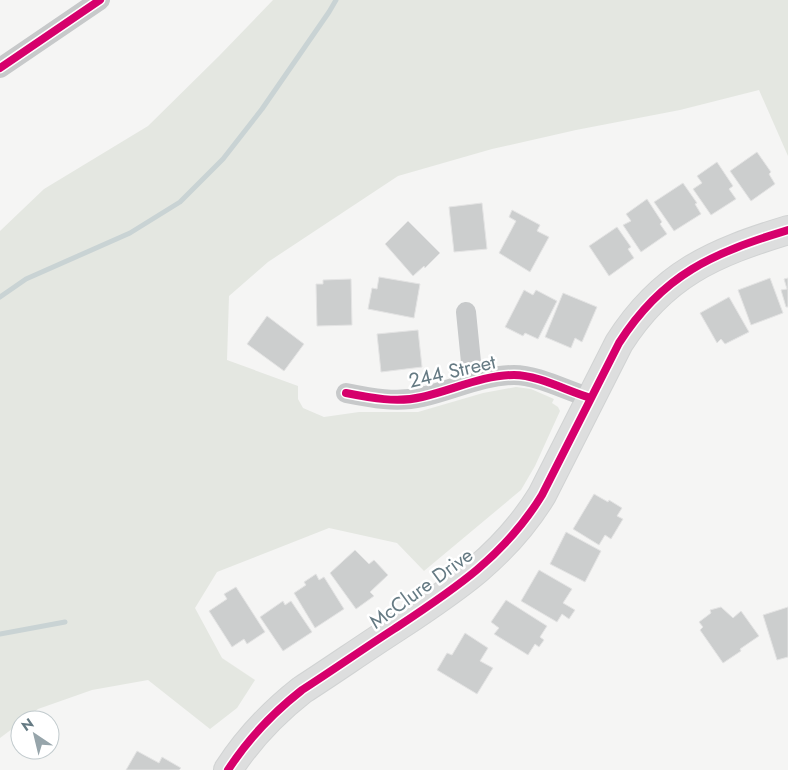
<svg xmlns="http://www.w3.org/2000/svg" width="788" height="770" viewBox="0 0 788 770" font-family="Jost,sans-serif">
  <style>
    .green { fill: #e4e7e1 }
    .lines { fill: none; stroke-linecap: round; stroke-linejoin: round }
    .stream { stroke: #c9d3d4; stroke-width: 5 }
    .building { fill: #cccece; stroke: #e4e4e4 }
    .secondary-casing { stroke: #d1d3d3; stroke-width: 30 }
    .street { stroke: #c7c9ca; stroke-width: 20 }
    .secondary { stroke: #dddede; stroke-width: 28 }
    .cycleway-casing { stroke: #fff; stroke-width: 11 }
    .cycleway { stroke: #d6006c; stroke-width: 8 }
    .labels { text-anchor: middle; stroke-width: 5; stroke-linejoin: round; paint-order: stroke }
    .street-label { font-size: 20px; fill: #657a83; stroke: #fff }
  </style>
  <rect width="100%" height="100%" fill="#f5f5f4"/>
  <path class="green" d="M273,0h515v156l-29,-66 -79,20 -104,20 -84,19 -94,27 -130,86 -39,34 -2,64 71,26v13l5,9 21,9 35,-5h59l65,-19 33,-6 15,2 23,10 -2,4 6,4 2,4 -25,55 -14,24 -97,81 -27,-28 -68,-15 -112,44 -22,36 27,50 33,22 -18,28 -27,21 -62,-49 -56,10 -54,19 -14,11h-4v3l-20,15v-507l44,-42 104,-63 71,-70z"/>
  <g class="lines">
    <path class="stream" d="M0,297l26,-18 104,-46 50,-31 43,-43 39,-50 67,-97 7,-12
      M0,634l65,-12"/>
  </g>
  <path class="building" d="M757,152l14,20 -2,2 6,10 -24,17 -21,-30z
    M717,162l16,24 -4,3 7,10 -25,16 -18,-26 9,-6 -5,-7z
    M683,183l14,20 -2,1 6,10 -27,17 -20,-29z
    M647,199l15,23 -2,2 7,10 -26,18 -18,-27 8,-4 -5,-7z
    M482,203l5,46 -33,3 -5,-45z
    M512,210l28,15 -3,6 12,6 -19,35 -31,-19 17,-32 -7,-4z
    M408,221l32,32 -15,15 -1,-2 -11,10 -28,-32z
    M617,227l14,20 -3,2 6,9 -25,18 -20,-30z
    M379,277l41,7 -6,34 -46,-9 4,-21 5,1z
    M770,278l13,35 -32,12 -13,-35z
    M788,278v29h-2l-5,-17 6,-1 -3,-10z
    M351,279l1,46 -35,1 -1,-42h7v-4z
    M524,290l9,5 3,-5 21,11 -19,38 -13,-6 -2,3 -18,-9z
    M563,293l34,14 -15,35 -7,-4 -4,10 -26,-11z
    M729,297l20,35 -24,12 -4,-5 -4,4 -17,-30z
    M267,316l37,28 -20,27 -37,-27z
    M418,330l4,37 -41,5 -4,-38z
    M594,494l14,8 1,-2 13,8 -5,8 6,3 -12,20 -6,-4 -6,10 -26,-16z
    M566,532l35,19 -16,31 -35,-18z
    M355,550l14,14 5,-4 14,15 -18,17 4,4 -18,13 -26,-36z
    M539,570l33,19 -9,14 12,7 -6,9 -7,-5 -5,8 -36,-21z
    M316,574l3,6 5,-3 20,32 -29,19 -21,-35 12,-8 -2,-3z
    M236,587l29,45 -18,12 -3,-5 -12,8 -23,-36 18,-12 -3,-5z
    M506,600l41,26 -7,11 4,3 -5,7 -4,-3 -7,11 -34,-21 5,-6 -8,-6z
    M283,601l2,4 6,-4 21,31 -29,19 -23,-34z
    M721,607l12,11 8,-7 18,25 -19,13 1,2 -18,12 -23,-33 3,-3 -4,-5 12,-9 -1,-3z
    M788,607v50l-11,3 -14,-45z
    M465,633l23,15 -8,13 13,7 -16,26 -40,-24 10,-17 5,2z
    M137,751l22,12 3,-6 19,11 -2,2h-53z"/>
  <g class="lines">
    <g class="secondary-casing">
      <path id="secondary" d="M228,770c20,-31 46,-58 74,-80 31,-20 61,-41 92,-61 59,-39 110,-72 148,-134l77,-152c44,-69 94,-90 169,-113"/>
    </g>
    <path class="street" d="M0,68l100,-68
      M466,312l7,70
      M346,393c25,5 51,10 76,4 31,-7 61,-22 92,-22 24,0 53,16 77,23"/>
    <use href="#secondary" class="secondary"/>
    <g class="cycleway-casing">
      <path id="cycleway" d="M0,68l100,-68
        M346,393c25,5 51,10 76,4 31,-7 61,-22 92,-22 24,0 53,16 77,23
        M228,770c20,-31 46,-58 74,-80 31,-20 61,-41 92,-61 59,-39 110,-72 148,-134l77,-152c44,-69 94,-90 169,-113"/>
    </g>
    <use href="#cycleway" class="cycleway"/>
  </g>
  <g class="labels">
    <g class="street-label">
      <text transform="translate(452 371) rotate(-13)" y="7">244 Street</text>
      <text transform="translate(421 588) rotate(-36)" y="7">McClure Drive</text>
    </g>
  </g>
  <g transform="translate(35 735) rotate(325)"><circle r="24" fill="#ffffff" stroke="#c1cacd"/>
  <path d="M0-4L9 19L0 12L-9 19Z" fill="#97a5ab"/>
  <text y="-8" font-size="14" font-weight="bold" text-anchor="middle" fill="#657a83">N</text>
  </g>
</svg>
